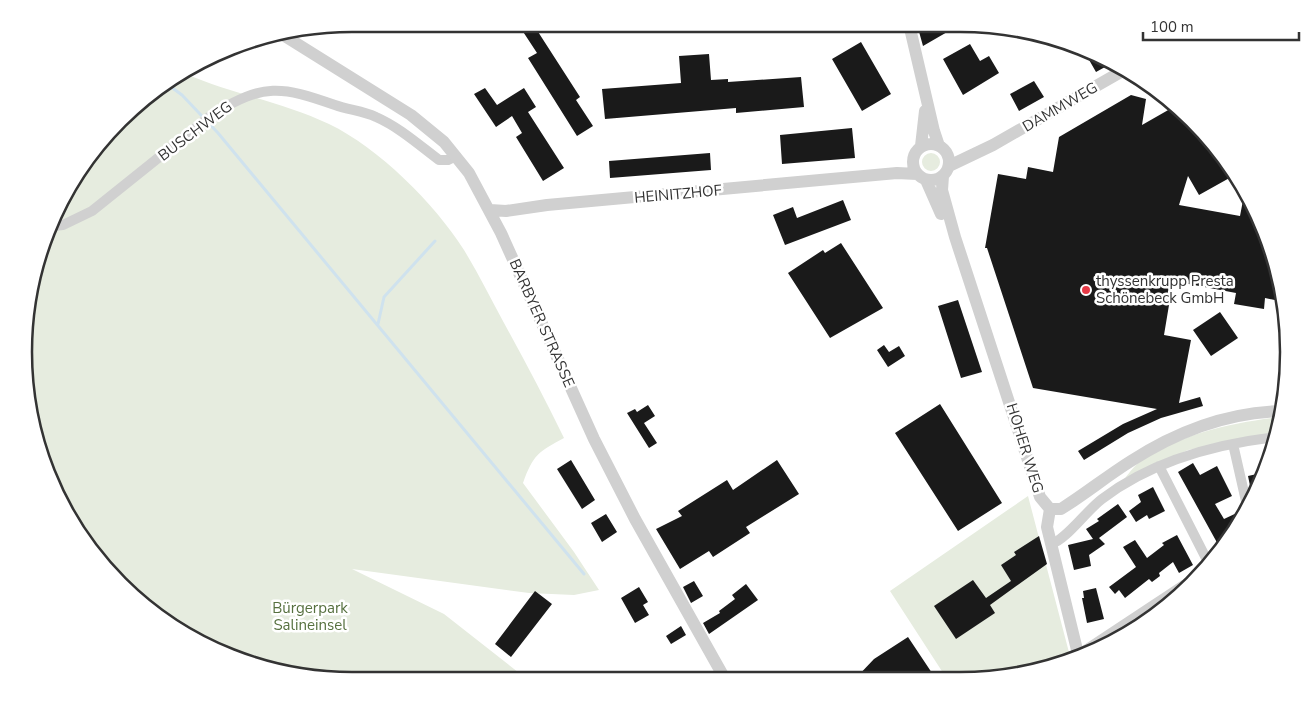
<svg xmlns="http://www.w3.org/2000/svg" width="1313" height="705" viewBox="0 0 1313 705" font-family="'Nunito Sans',sans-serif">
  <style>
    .green { fill: #e6ecdf }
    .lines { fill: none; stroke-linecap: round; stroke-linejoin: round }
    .stream { stroke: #cfe2ee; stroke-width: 3 }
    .building { fill: #1a1a1a }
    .minor { stroke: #d0d0d0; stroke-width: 10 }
    .tertiary { stroke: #d0d0d0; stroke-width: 12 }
    .poi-dot { fill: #e63946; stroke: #fff; stroke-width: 2 }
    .labels { text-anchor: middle; stroke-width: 5; stroke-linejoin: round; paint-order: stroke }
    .street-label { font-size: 15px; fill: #333; stroke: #fff }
    .poi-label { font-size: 15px; fill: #333; stroke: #fff; text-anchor: start }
    .park-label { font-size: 15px; fill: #56703f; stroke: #fff }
    .rim { fill: none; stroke: #333; stroke-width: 2.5 }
  </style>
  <rect width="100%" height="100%" fill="#fff"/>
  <path class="green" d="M186,74c46,20 97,28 143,50 50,24 105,79 135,126 14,23 27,49 40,73 21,38 41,76 60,115 -26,14 -31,17 -41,45l51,69 25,38 -25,5 -45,-2 -177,-24 92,45 84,66 -197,1 -64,-11 -79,-33 -82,-68 -57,-90 -25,-105 11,-106 44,-98 73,-78z
    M922 162a9 9 0 1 1 18 0a9 9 0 1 1-18 0Z
    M1281,417l-3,15 -90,18 -63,28c5,-6 10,-13 16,-17 38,-27 95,-39 140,-44z
    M1028,496l43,164 -68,18 -56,1 -57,-88z"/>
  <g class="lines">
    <path class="stream" d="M167,84l15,11 36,38 366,441
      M378,324l6,-27 51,-56"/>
  </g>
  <path class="building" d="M518,24h15l47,73 -4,3 17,26 -16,10 -49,-78 9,-5z
    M930,24h31l-38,22 -5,-18z
    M861,42l30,52 -29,17 -30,-52z
    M970,44l10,17 9,-5 10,17 -36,22 -20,-36z
    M1084,51l15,6 6,10 -9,5z
    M709,54l2,26 17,-1v3l73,-5 3,30 -68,6v-5l-131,11 -3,-30 79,-6 -2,-27z
    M1034,81l10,16 -25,14 -9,-17z
    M485,88l12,17 27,-17 12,19 -8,5 36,56 -21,13 -27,-44 6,-4 -10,-17 -16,11 -22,-33z
    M1131,95l15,4 -4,26 35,-20 38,41 18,30 -34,19 -11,-19 -9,29 61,11 5,-26 10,17 23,60 6,35 -19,-4 -1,11 -30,-5 2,-11 -63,-12 -9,54 27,5 -12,63 21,-6 3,9 -42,12 -33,15 -44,27 -6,-9 45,-27 34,-15 -124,-21 -46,-140h-2l13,-74 28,5 2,-12 25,5 6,-35z
    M852,128l3,30 -73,6 -2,-29z
    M710,153l1,17 -101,8 -1,-17z
    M843,200l8,20 -66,25 -12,-30 20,-8 4,11z
    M841,243l42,65 -53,30 -42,-65 35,-23 2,3z
    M958,300l24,72 -21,6 -23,-72z
    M1220,312l18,26 -27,18 -18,-26z
    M884,345l5,7 10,-6 6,10 -17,11 -11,-17z
    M940,404l62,99 -44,28 -63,-98z
    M648,405l7,11 -11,7 13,20 -8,5 -22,-35 8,-4 2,3z
    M571,460l24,40 -13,9 -25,-40z
    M777,460l22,34 -53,33 4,6 -37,24 -4,-6 -29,18 -24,-40 26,-13 -4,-5 49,-31 6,10z
    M1193,463l7,12 17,-9 15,30 -17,8 9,15 17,-8 4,5 -7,11 -7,4 2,3 -13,14 -42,-76z
    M1266,472l-6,12 -7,16 -5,-24z
    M1153,487l12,24 -16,8 -2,-4 -11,7 -7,-11 12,-9 -3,-7z
    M1118,504l9,13 -28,21 6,6 -16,11 2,11 -17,4 -6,-25 25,-6 -7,-10 13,-8 -2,-2z
    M606,514l11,18 -15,10 -11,-19z
    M1177,535l16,30 -14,8 -6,-11 -14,11 1,3 -8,6 -3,-3 -24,19 -6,-8 -4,4 -6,-7 27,-20 -13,-20 12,-7 12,18 17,-13 -2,-2z
    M1039,536l8,28 -57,41 5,8 -39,26 -22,-33 39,-26 13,18 25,-17 -10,-16 15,-10 -2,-3z
    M694,581l9,15 -12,7 -8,-16z
    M746,584l12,16 -49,34 -6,-11 17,-10 -1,-2 16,-12 -3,-4z
    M639,587l9,15 -5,3 6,10 -14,8 -14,-25z
    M1096,588l8,31 -17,4 -5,-25h2l-1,-7z
    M535,591l17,13 -41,53 -16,-13z
    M681,626l5,9 -15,9 -5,-8z
    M908,637l28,42h-81l19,-20z"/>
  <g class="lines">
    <path class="minor" d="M54,226l9,-1 29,-14 121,-97c51,-31 68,-28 122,-9 14,5 28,6 41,12 23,10 43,28 63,43h9l8,-4
      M1233,444l15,66
      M1159,466l51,100
      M1051,544c14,-3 36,-34 51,-45 50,-38 113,-55 175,-62
      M1078,655l127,-84"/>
    <path class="tertiary" d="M909,24l25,107 5,15
      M283,35l128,80 33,27 25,31 32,60 93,206 41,80 90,160
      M913 162a18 18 0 1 1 36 0a18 18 0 1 1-36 0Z
      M921,146l4,-35
      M949,166l44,-21 133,-76
      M943,176l-1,14 13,47 85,260 10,12h11c24,-15 46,-33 70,-48 45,-29 97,-49 152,-50
      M926,180l15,34
      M490,210l16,1 41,-6 350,-32 20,1
      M1050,509l-3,18 32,131"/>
  </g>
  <circle class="poi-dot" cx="1086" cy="290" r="5"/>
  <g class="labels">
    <g class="street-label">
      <text transform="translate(1060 107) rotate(-30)" y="5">DAMMWEG</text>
      <text transform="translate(195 131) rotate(-37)" y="5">BUSCHWEG</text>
      <text transform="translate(678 194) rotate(-5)" y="5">HEINITZHOF</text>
      <text transform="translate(542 323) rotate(66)" y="5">BARBYER STRASSE</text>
      <text transform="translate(1025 448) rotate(73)" y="5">HOHER WEG</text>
    </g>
    <g class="poi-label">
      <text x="1096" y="286">thyssenkrupp Presta<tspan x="1096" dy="17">Schönebeck GmbH</tspan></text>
    </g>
    <g class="park-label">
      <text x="310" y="613">Bürgerpark<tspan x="310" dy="17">Salineinsel</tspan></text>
    </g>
  </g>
  <path d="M0 0H1313V705H0ZM352 32H960A320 320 0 0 1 1280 352V352A320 320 0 0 1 960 672H352A320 320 0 0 1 32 352V352A320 320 0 0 1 352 32Z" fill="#fff" fill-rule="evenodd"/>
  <path class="rim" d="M352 32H960A320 320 0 0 1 1280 352V352A320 320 0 0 1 960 672H352A320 320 0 0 1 32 352V352A320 320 0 0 1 352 32Z"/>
  <path d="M1143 32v8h156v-8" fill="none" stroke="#333333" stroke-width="2.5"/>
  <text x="1150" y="32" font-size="15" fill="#333333" stroke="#ffffff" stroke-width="4" paint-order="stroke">100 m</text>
</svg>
